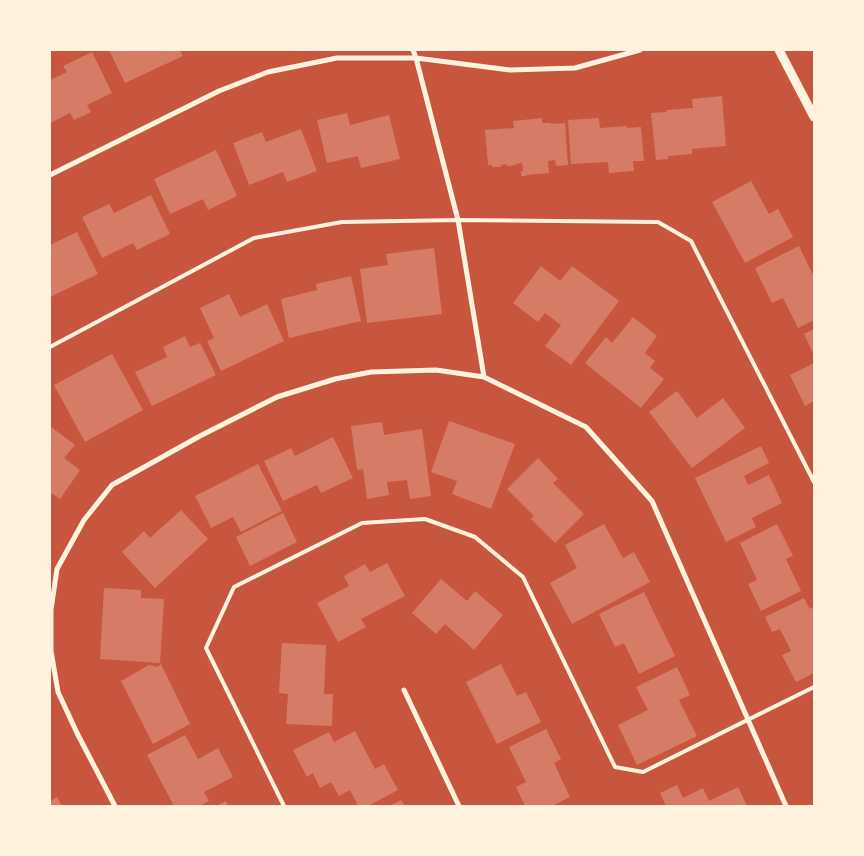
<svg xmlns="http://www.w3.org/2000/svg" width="864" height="856" viewBox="0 0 864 856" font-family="'DejaVu Sans',sans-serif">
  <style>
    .building { fill: #d67c66 }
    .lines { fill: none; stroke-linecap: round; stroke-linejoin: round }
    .service { stroke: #fff3e0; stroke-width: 4 }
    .minor { stroke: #fff3e0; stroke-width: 5 }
    .tertiary { stroke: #fff3e0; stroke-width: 9 }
  </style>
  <rect width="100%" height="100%" fill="#c8553d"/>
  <path class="building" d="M109,50h71l3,6 -58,27z
    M92,52l20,41 -25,12 4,7 -17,8 -4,-7 -20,10v-43l17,-8 -4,-6z
    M722,96l4,50 -34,3v5l-24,2v3l-12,1 -5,-47 16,-1 -1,-2 27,-2 -1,-9z
    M347,113l3,12 39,-10 11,44 -39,9 -3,-12 -31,7 -10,-43z
    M542,118v5h9v1l14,-1 3,42 -12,1 -1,-6 -7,1 1,12 -23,2v1h-5v-5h2l-1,-8 -6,1v1l-9,1v-2l-6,1v2h-9v-2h-4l-3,-35 29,-2 -1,-7z
    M599,118l1,10 27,-2v2l14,-1 3,34h-11l1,10 -25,2 -1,-11 -37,2 -3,-44z
    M301,129l16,42 -30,11 -4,-10 -34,13 -16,-42 29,-11 4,10z
    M216,150l21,46 -29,14 -5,-11 -33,15 -16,-35z
    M751,181l18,33 9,-5 15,28 -48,26 -33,-61z
    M151,195l19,39 -33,16 -4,-7 -31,15 -20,-41 27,-13 5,9z
    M77,232l21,42 -48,23v-52z
    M799,246l15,31v43l-16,8 -15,-30 -11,5 -17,-35z
    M434,248l8,66 -75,9 -7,-54 28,-4 -2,-11z
    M541,266l19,15 12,-15 47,35 -48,64 -26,-19 16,-21 -16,-12 -7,9 -25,-19z
    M351,276l10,45 -72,17 -8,-39 36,-9 -1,-6z
    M229,294l11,23 27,-13 17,37 -63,30 -14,-30 7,-3 -14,-30z
    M633,317l24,19 -12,17 10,8 -5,7 14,11 -23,29 -56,-45 21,-26 6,6z
    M814,329v26l-10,-21z
    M185,336l5,11 10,-4 16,32 -64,31 -17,-34 32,-15 -4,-10z
    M112,354l31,56 -58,32 -31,-57z
    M814,363v38l-9,5 -15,-31z
    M677,391l20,27 26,-20 22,30 -53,40 -43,-56z
    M449,421l66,23 -24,65 -39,-15 5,-13 -26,-9z
    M382,422l2,13 38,-6 9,67 -21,3 -3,-19 -20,2 2,13 -22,4 -4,-30 -6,1 -6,-44z
    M50,426l25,19 -11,13 16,12 -20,29 -10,-7z
    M333,437l20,41 -32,15 -4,-8 -34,16 -19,-40 27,-13 4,8z
    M761,446l8,17 -25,13 4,9 21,-10 13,28 -30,15 4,9 -30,15 -31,-64z
    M538,458l20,21 -5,4 31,31 -29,29 -24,-24 3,-3 -27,-27z
    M258,464l24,47 -41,21 -8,-15 -22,11 -16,-32z
    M181,510l27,29 -53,49 -33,-36 22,-21 6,7z
    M283,513l14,29 -47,24 -14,-29z
    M604,524l19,34 11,-6 16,30 -78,42 -22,-41 27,-15 -12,-23z
    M777,524l16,32 -7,3 15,32 -40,20 -13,-27 9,-4 -17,-37z
    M387,563l18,33 -44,23 5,8 -28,15 -21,-39 32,-17 -5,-10 21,-12 5,8z
    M441,579l26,22 8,-10 28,24 -29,35 -29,-26 -9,10 -24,-21z
    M104,588l37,2v8l23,1 -4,64 -60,-4z
    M644,592l31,64 -36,18 -15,-31 -9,4 -16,-33z
    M804,598l6,11 4,-2v66l-18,9 -14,-27 9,-4 -11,-22 -8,3 -7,-15z
    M282,643l44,2 -2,49h9l-1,32 -46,-2 2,-30 -9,-1z
    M161,664l29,60 -37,20 -32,-63 28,-16 8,2z
    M501,664l16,32 9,-4 15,30 -44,22 -31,-62z
    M677,667l13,28 -11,5 18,36 -60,29 -19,-40 30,-15 -12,-23z
    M546,729l15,30 -7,4 16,34 -18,9h-27l-9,-19 10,-5 -17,-35z
    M355,731l20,38 9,-5 14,26 -30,16h-10l-8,-16 -11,6 -8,-14 -11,6 -7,-15 -6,4 -14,-27 36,-18 5,10z
    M185,735l13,24 20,-11 15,29 -29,15 5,9 -10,5h-25l-27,-51z
    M677,785l6,13 20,-10 6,13 29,-14 9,19h-81l-6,-13z
    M57,797l5,9h-12v-5z
    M401,800l4,6h-16z
    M226,801l2,5h-12z"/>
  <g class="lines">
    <path class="service" d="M50,347l204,-109 88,-16 116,-2 200,2 33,19 123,241
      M284,806l-78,-158 28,-61 128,-64 63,-4 50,18 48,40 92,190 28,5 171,-85"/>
    <path class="minor" d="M413,50l3,8 42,162 26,157 102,50 66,74 134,305
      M50,175l169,-84 49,-19 69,-14h79l94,12 65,-2 65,-18
      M404,690l55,116
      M115,806l-38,-73 -19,-41 -7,-41v-41l6,-41 27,-49 28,-35 88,-49 77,-39 58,-18 36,-7 65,-2 48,7"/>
    <path class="tertiary" d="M779,50l35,67"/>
  </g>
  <rect width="864" height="856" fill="none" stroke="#fff3e0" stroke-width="102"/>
</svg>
